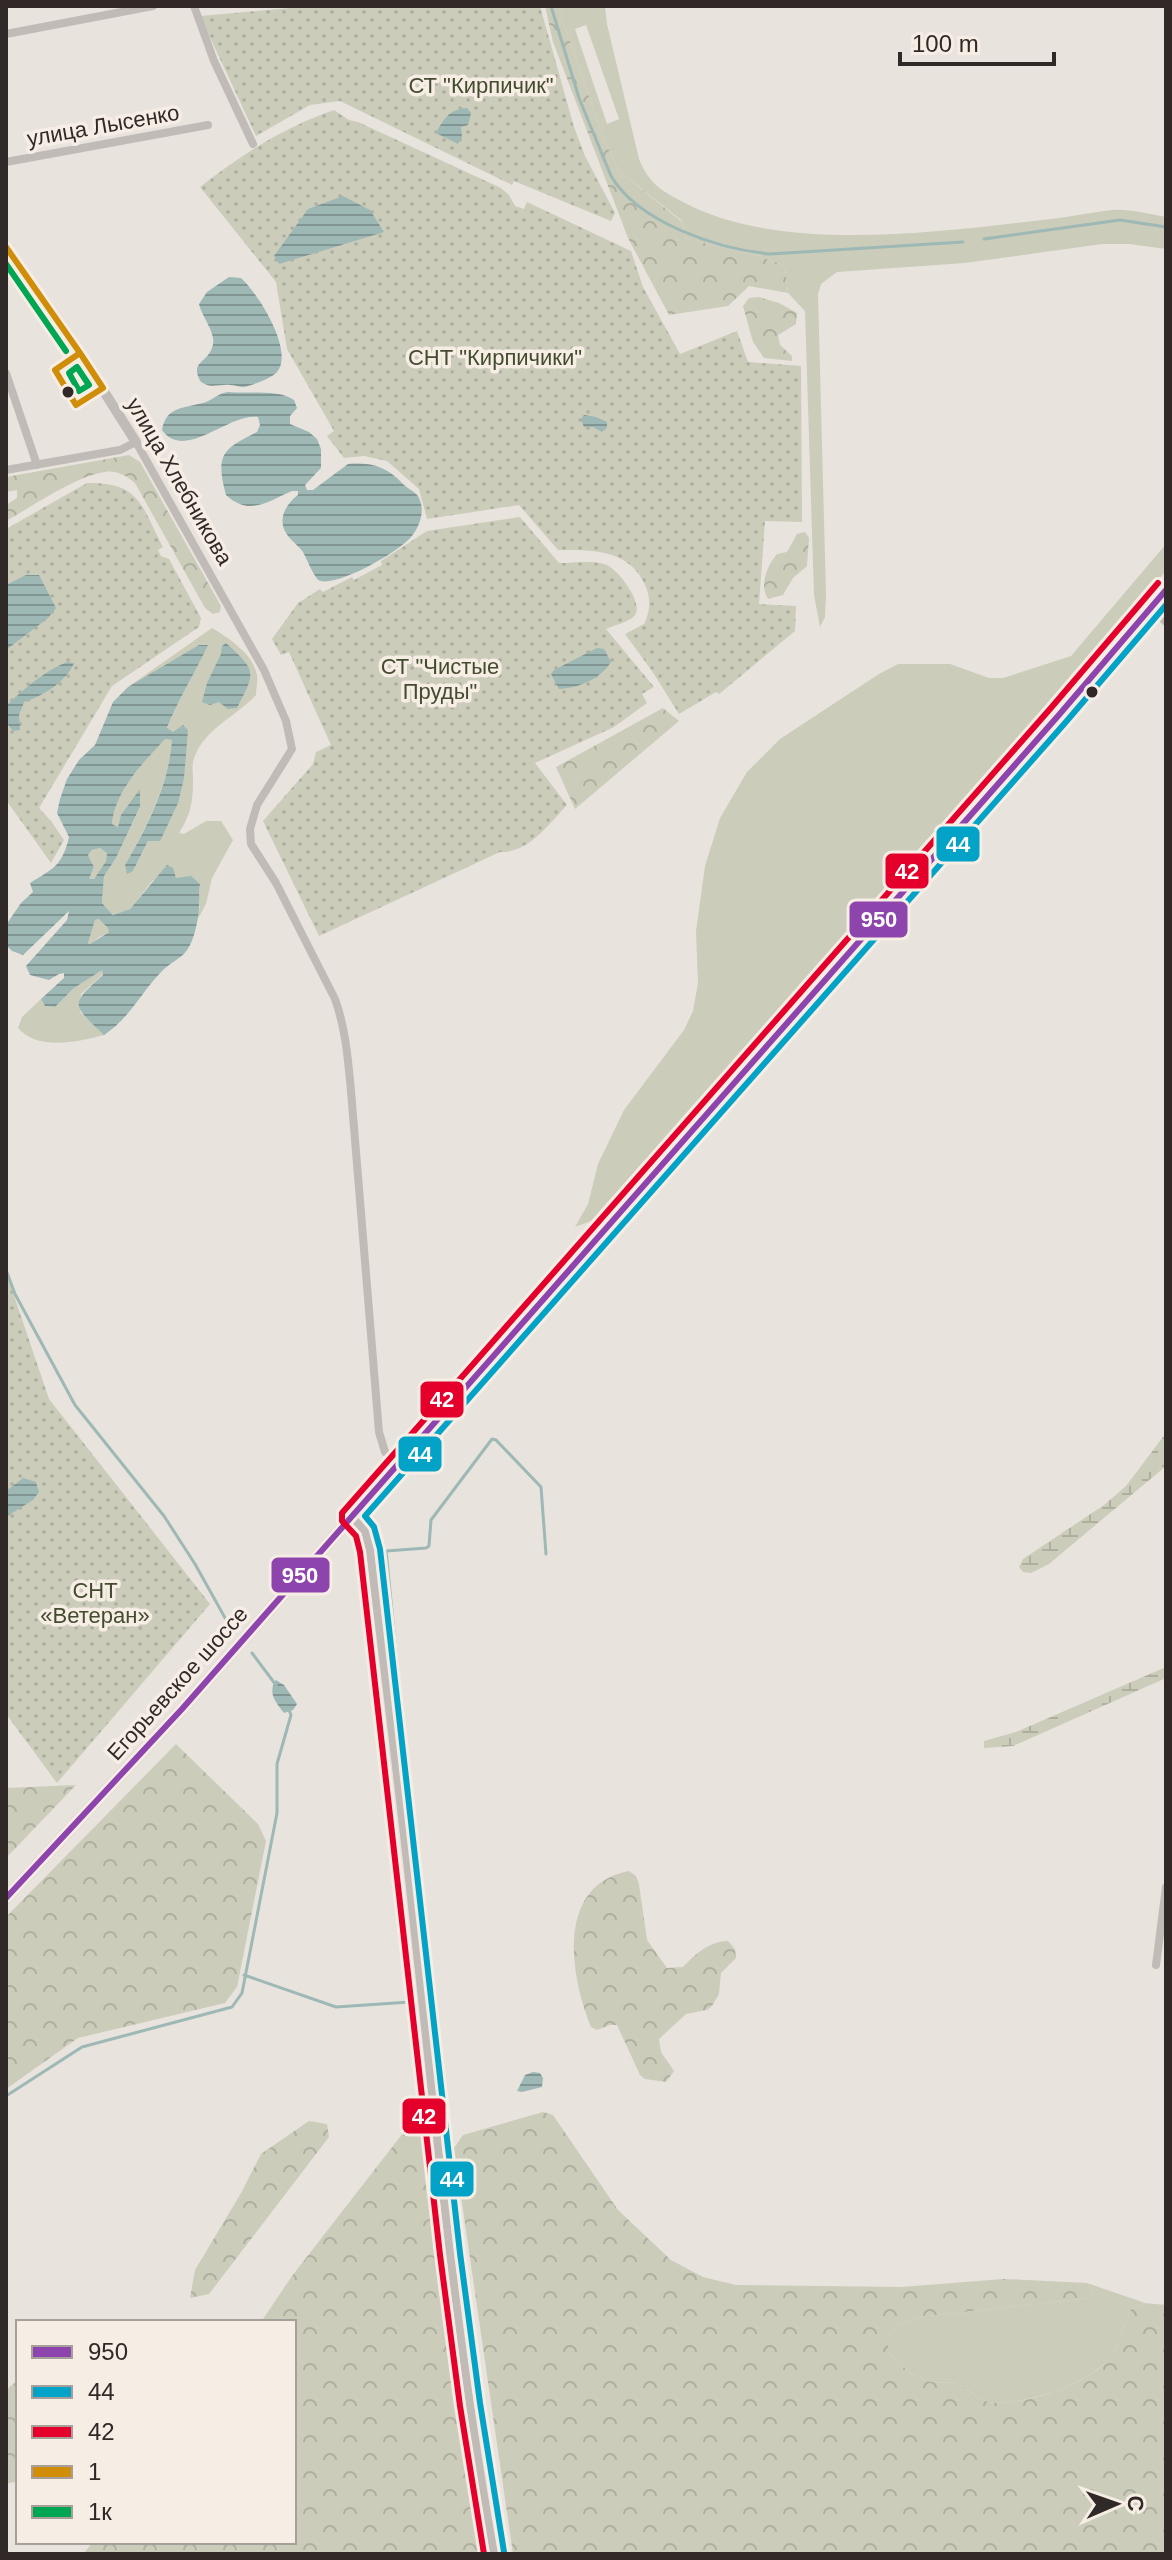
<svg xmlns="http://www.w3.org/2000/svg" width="1172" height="2560" viewBox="0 0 1172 2560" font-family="Arial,sans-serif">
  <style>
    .grass { fill: #cbccba; fill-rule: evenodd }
    .forest { fill: url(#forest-crowns) }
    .wetland { fill: url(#wetland-marsh) }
    .garden { fill: url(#garden-dots) }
    .water { fill: url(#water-rules); fill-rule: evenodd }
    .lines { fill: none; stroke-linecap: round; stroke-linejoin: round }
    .stream { stroke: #9db8b5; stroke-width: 3 }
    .minor { stroke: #c1bbb8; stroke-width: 8 }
    .tertiary { stroke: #c1bbb8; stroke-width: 10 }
    .primary { stroke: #b0aaa7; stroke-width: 12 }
    .bus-1-casing { stroke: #f6ede5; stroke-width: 12 }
    .bus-2-casing { stroke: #f6ede5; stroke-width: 12 }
    .bus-3-casing { stroke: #f6ede5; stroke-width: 12 }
    .bus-4-casing { stroke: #f6ede5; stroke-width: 12 }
    .bus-5-casing { stroke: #f6ede5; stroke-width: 12 }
    .bus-1 { stroke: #8e44ad; stroke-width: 6 }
    .bus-2 { stroke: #02a3c6; stroke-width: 6 }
    .bus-3 { stroke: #e4002b; stroke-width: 6 }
    .bus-4 { stroke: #cf8d08; stroke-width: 6 }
    .bus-5 { stroke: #00a651; stroke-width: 6 }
    .bus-dot { fill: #312927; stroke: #f6ede5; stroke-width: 3 }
    .labels { text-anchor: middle; stroke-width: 7; stroke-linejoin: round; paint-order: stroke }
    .park-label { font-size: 22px; fill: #434c2e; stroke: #f6ede5 }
    .street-label { font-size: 22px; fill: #312927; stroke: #f6ede5 }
    .line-badge { stroke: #f6ede5; stroke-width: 3 }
    .badge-label { font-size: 22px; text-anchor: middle; font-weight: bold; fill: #fff }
  </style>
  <defs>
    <pattern id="forest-crowns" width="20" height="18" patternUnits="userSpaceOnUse" patternTransform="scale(2)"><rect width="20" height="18" fill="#cbccba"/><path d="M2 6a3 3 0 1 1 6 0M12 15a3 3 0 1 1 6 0" fill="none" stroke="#afafa0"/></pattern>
    <pattern id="wetland-marsh" width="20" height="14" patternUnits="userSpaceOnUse" patternTransform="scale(2)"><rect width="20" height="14" fill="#cbccba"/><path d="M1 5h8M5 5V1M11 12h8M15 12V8" fill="none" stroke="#afafa0"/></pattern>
    <pattern id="garden-dots" width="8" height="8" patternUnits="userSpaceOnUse" patternTransform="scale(2)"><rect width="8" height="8" fill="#cbccba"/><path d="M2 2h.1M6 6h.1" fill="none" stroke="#afafa0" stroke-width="1.8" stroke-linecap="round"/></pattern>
    <pattern id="water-rules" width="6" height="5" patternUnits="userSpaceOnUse" patternTransform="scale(2)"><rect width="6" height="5" fill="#9db8b5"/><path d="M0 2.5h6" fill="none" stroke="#819693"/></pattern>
  </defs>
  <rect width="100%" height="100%" fill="#e9e3de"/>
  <path class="grass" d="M558,6h47l2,18 32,135c10,25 23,32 46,44 99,52 259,28 366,16 20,-2 41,-7 61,-9 18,-1 36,4 54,7v32l-37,-5h-27l-137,19 -128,9 -16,12 -3,10 8,301 -1,22 -5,10 -6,-32 -9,-284 -17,-18 -3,-27 -29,-11 -69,-16 -6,-19 -62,-49 -16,-34zM586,25l33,94 -12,5 -32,-95z
    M1166,544v27l-575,650 -16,6 13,-23 10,-40 26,-54 60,-80 9,-19 5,-28 -2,-52 9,-65 15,-48 27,-46 33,-33 99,-65 19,-10h52l39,14h14l68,-22z
    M212,628c17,10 41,26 45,47 1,6 -1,14 -1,20 -20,22 -55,35 -63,67 -1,5 0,12 0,18 0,22 -2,34 -14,53l5,1 22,-13h15l12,19 -21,38 -6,26 -10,18 4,-16 -2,-13 -45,-13 -23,29 -17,6 -11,-12 2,-27 12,-18 24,-50 -22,19 -6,-3c3,-33 31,-60 52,-85l9,1c-5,45 -26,86 -48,125l8,6c20,-37 49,-100 55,-141l-15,2 -6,-3c11,-29 28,-55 40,-84l-79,42z
    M100,848l7,5 -1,8 -12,18h-5l5,-12 -6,-12 4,-5z
    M99,919l10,9v4l-10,5 -8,7 -3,-1 7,-23z
    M102,969l1,5 -22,20 -1,18 24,23c-26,7 -67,16 -86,-7l4,-11 19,-18 4,7 10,1 19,-19z
    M1087,2283l58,20 -14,6c-6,15 -10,32 -19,46 -18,28 -91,52 -123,47 -12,-2 -20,-14 -32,-18 -10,-3 -20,0 -30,-3 -16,-4 -28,-18 -39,-30v-16l10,-10 21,-8 172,-19 2,-8z"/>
  <path class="forest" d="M545,6h13l45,131 16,34 62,50 6,18 69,16 29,11 3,27 -39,-7 -21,20 -59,9 -41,-77 -75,-196z
    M759,297l20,6 18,10 -1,11 -18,11 2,10 12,11v5l-28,-3 -11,-16 -10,-36 6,-8z
    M129,455l11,7 81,144 -1,6 -7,2 -8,-6 -70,-125c-9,-7 -18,-13 -30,-11 -29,4 -72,34 -99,49v-16l11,-7v-8l-11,2v-15z
    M805,532l4,6 -2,28 -14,12 -10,17 -15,4c-9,-14 -1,-33 9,-45l10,-2 10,-18z
    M663,708l16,13 -104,88 -19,-42z
    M176,1744l82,80 8,17 -29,146 -12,16 -147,35 -72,51v-172z
    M76,1785l-70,73v-70z
    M629,1871l7,5 3,8 8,56 20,28 16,-1c12,-13 27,-26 45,-26l7,8 1,9 -15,15 -2,21 -7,12 -5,4 -21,4 -27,25 2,13 13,19 -8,11 -21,-3 -5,-4 -23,-50h-7l-13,5 -6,-3c-21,-51 -36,-142 38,-156z
    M543,2112l10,3 65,95 53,50 32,17 33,8 165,2 102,-8 84,4 6,7 -2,8 -172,19 -21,8 -10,10v16c11,12 23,26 39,30 10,3 20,0 30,3 12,4 20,16 32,18 33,5 105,-19 123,-47 9,-14 13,-31 19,-46l14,-6 21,2v249h-653l-59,-406 9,-13z
    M309,2121l18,3 2,13 -120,157 -19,4 5,-28 46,-77 20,-39z
    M410,2124l13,6 62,424h-402l10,-12h201v-220h-33l31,-46z
    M18,2380v101l-12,3v-94z"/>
  <path class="wetland" d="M1166,1433v33l-117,98 -18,9 -8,-1 -4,-5 4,-8 81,-54 22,-19z
    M1166,1667v11l-153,68 -29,2v-7l32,-9z"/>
  <path class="garden" d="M313,6h227l34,121 11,29 30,57 -4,8 -97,-40 -2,4 -172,-84 -30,4 -54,31 -56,-120z
    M334,110l15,10 9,2 143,66 8,7 6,11 9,3 3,-7 104,49 12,36 37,67 57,-23 11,31 53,4 1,156 -37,-1 -6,83 37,2 -1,25 -76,63 -3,-2 -37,22 -27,-43 -27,-37 19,-10c6,-12 7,-24 2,-37 -16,-38 -52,-37 -88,-37l-39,-45 -92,14 -8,-30 -32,-28 -23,-5 -20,2 -17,-22 7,-5 -47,-82 -11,-67 -76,-95c41,-32 84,-60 134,-77z
    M87,483c53,-1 54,22 76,64l-5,3 3,6 8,3 32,59 -2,9 -87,59 -73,122 12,13 13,19 -13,23 -45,-63v-271z
    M520,517l39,46c14,0 32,-3 45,1 13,3 40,39 31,51 -5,7 -21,10 -29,14l48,58 -12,7 5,9 -33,24 -79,36 32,42c-18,19 -38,48 -67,47l-181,84 -56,-115 50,-57 3,-12 15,-7 -42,-93 -8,3 -9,-16 26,-36 22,-14 3,3 29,-15 2,3 28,-15 -1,-4 46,-30z
    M6,1272l43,127 161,205 -153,179 -51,-69z"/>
  <path class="water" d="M467,108l4,5 -3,12 -7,2 1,10 -4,7 -22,-11c8,-15 14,-24 31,-25z
    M343,196l27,14 14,22 -105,32 -5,-8 34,-47z
    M229,277l12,1c16,14 54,73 36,94 -5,6 -26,14 -34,15 -4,0 -8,-2 -13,-2 -11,-1 -19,4 -29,-3 -12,-20 6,-19 11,-34 6,-14 -10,-30 -13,-44l8,-12z
    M228,392c20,2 51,-3 66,8l3,8 -7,8v8l19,8 8,7 4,10v19l-16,17 2,5h6l35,-26c24,-2 39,3 55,20 5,5 11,7 15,12 8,14 2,30 -7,41 -12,15 -77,52 -93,43 -7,-9 -10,-19 -15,-28 -5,-7 -13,-12 -17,-19 -9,-15 1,-30 12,-38v-4h-6c-24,10 -42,26 -66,4 -11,-41 -3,-46 31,-63l3,-7 -2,-8c-30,-4 -73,45 -96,13 4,-24 23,-22 41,-27 10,-3 15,-10 25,-11z
    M584,415l12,2 11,5v5l-5,5 -9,-5h-9l-3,-8z
    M26,575h13l17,33 -8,10 -42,32v-65z
    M226,643c32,29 29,29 11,65l-9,1 -9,-7 -9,3 -8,-3 5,-19 14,-29 1,-8z
    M199,645h9c-13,28 -30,55 -41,83l6,4 10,-7 5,5 -4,48 -6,25 -18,38h-12l-15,30 -6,3 -2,-9c22,-38 44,-80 47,-125l-7,-1c-22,24 -50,52 -53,85l6,3 3,-12 19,-26v18l-24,51 -12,18 -2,27 11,12 17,-6 37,-44 6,3 3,10 15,-2 9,8c-2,9 0,16 -1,25 -1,11 -4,26 -9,36 -6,13 -18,16 -27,25 -22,22 -32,47 -59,65 -31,-30 -36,-29 -1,-60l-1,-5 -28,18 -19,19 -10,-1 -4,-7 23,-21v-5l-5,1 -10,6 -19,-5 -4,-9 41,-46 2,-9 -46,44 -11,-4 -6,-6v-20l15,-22 12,-11 -3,-9c24,-15 32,-17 39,-46l-12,-24 3,-14 7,-20 12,-19 16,-15 18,-43 15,-15zM100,848l7,5 -1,8 -12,18h-5l5,-12 -6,-12 4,-5zM99,919l9,9 1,4 -19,12 -2,-1 7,-23z
    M597,648l7,1 7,13c-11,17 -32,26 -52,27l-8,-15 3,-4z
    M67,662l7,1c-8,19 -31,33 -50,39l-5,13 1,15 -7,1 -7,-9v-16c18,-17 38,-35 61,-44z
    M23,1478l13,4 3,10 -6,8 -24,15 -3,-1v-23z
    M276,1680l8,5 13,19 -4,6 -9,3c-8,-11 -17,-20 -8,-33z
    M533,2072l7,1 3,5 -1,9 -20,5 -5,-1 8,-16z"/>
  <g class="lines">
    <path class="stream" d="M551,6l28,92 32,78c28,47 107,73 159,78l193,-12
      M984,239l136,-19 46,7
      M6,1270l9,24 60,111 89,111 31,48 34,61
      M252,1653l24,32
      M425,1945l-39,-394 40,-3 3,-2 2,-26 61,-81 4,1 45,47 5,67
      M427,1967l5,30h-3
      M244,1975l92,32 74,-5
      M6,2096l76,-49 150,-40 10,-14 35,-180v-49l14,-49 -2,-5"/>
    <path class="minor" d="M194,6l20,55 39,83
      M6,34l147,-28
      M6,162l202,-37
      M6,373l31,92
      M6,470l114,-20 16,-8 128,228 22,51 6,28 -35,56 -7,24 1,15 25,39 59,116c11,31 13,61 16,92l28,341 6,20 12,12
      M1150,608l16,14
      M351,1516l14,15 5,19c16,134 33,268 47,403 22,201 41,402 77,601
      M1156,1965l10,-78"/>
    <path class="tertiary" d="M6,247l57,80 73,115"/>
    <path class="primary" d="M6,1898l176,-189 876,-993 108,-126"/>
    <g class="bus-1-casing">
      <path id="bus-1" d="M6,1898l176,-189 876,-993 108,-126"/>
    </g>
    <g class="bus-2-casing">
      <path id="bus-2" d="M504,2552l-24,-149 -20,-150 -80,-704 -6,-22 -9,-11 700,-793 101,-118"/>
    </g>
    <g class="bus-3-casing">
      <path id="bus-3" d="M484,2554l-24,-148 -20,-151 -80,-703 -4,-16 -14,-15v-8l708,-804 108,-126"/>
    </g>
    <g class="bus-4-casing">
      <path id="bus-4" d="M6,247l74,106
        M80,353l23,35 -27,17 -21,-35z"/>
    </g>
    <g class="bus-5-casing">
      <path id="bus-5" d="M6,264l60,87
        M77,367l12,18 -10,6 -10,-18z"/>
    </g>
    <use href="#bus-1" class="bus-1"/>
    <use href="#bus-2" class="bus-2"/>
    <use href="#bus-3" class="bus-3"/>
    <use href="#bus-4" class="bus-4"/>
    <use href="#bus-5" class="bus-5"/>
  </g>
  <g class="bus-dot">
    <circle cx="68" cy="392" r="7"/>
    <circle cx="1092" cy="692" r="7"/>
  </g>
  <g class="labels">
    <g class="park-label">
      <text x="481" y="93">СТ "Кирпичик"</text>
      <text x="495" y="365">СНТ "Кирпичики"</text>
      <text x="440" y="674">СТ "Чистые<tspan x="440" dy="25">Пруды"</tspan></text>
      <text x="95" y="1598">СНТ<tspan x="95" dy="25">«Ветеран»</tspan></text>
    </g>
    <g class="street-label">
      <text transform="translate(103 125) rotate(-10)" y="8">улица Лысенко</text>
      <text transform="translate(180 481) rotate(60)" y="8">улица Хлебникова</text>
      <text transform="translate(177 1683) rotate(-48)" y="8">Егорьевское шоссе</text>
    </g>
  </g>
  <g class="line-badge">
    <rect x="935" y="825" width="46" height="38" rx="8" fill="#02a3c6"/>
    <rect x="884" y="852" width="46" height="38" rx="8" fill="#e4002b"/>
    <rect x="848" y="900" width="61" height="39" rx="8" fill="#8e44ad"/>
    <rect x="419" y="1380" width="46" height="39" rx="8" fill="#e4002b"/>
    <rect x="397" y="1435" width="46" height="38" rx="8" fill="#02a3c6"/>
    <rect x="270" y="1556" width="61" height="38" rx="8" fill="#8e44ad"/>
    <rect x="401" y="2097" width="46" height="38" rx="8" fill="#e4002b"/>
    <rect x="429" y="2160" width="46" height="38" rx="8" fill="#02a3c6"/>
  </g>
  <g class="badge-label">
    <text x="958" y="852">44</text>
    <text x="907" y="879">42</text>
    <text x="879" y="927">950</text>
    <text x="442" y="1407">42</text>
    <text x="420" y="1462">44</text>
    <text x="300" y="1583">950</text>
    <text x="424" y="2124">42</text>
    <text x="452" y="2187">44</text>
  </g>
  <rect width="1172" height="2560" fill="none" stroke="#312927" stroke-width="16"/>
  <rect x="16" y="2320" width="280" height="224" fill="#f6ede5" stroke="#a79f99" stroke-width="2"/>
  <rect x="32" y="2346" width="40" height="12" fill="#8e44ad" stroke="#a79f99" stroke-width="2"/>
  <text x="88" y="2360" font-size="24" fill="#312927">950</text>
  <rect x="32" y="2386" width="40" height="12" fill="#02a3c6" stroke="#a79f99" stroke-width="2"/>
  <text x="88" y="2400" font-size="24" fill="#312927">44</text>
  <rect x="32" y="2426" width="40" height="12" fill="#e4002b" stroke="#a79f99" stroke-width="2"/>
  <text x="88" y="2440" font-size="24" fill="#312927">42</text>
  <rect x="32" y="2466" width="40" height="12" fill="#cf8d08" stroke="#a79f99" stroke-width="2"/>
  <text x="88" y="2480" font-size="24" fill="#312927">1</text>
  <rect x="32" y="2506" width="40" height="12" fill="#00a651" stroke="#a79f99" stroke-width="2"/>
  <text x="88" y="2520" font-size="24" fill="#312927">1к</text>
  <g transform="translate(1116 2504) rotate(88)" stroke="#f6ede5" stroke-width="6" paint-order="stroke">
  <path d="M0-6L14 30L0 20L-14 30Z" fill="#312927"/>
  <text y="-12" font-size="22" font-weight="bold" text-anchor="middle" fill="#312927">С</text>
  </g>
  <path d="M900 52v12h154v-12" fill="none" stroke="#312927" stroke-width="4"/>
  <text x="912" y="52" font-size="24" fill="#312927" stroke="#f6ede5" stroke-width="6" paint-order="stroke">100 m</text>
</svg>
